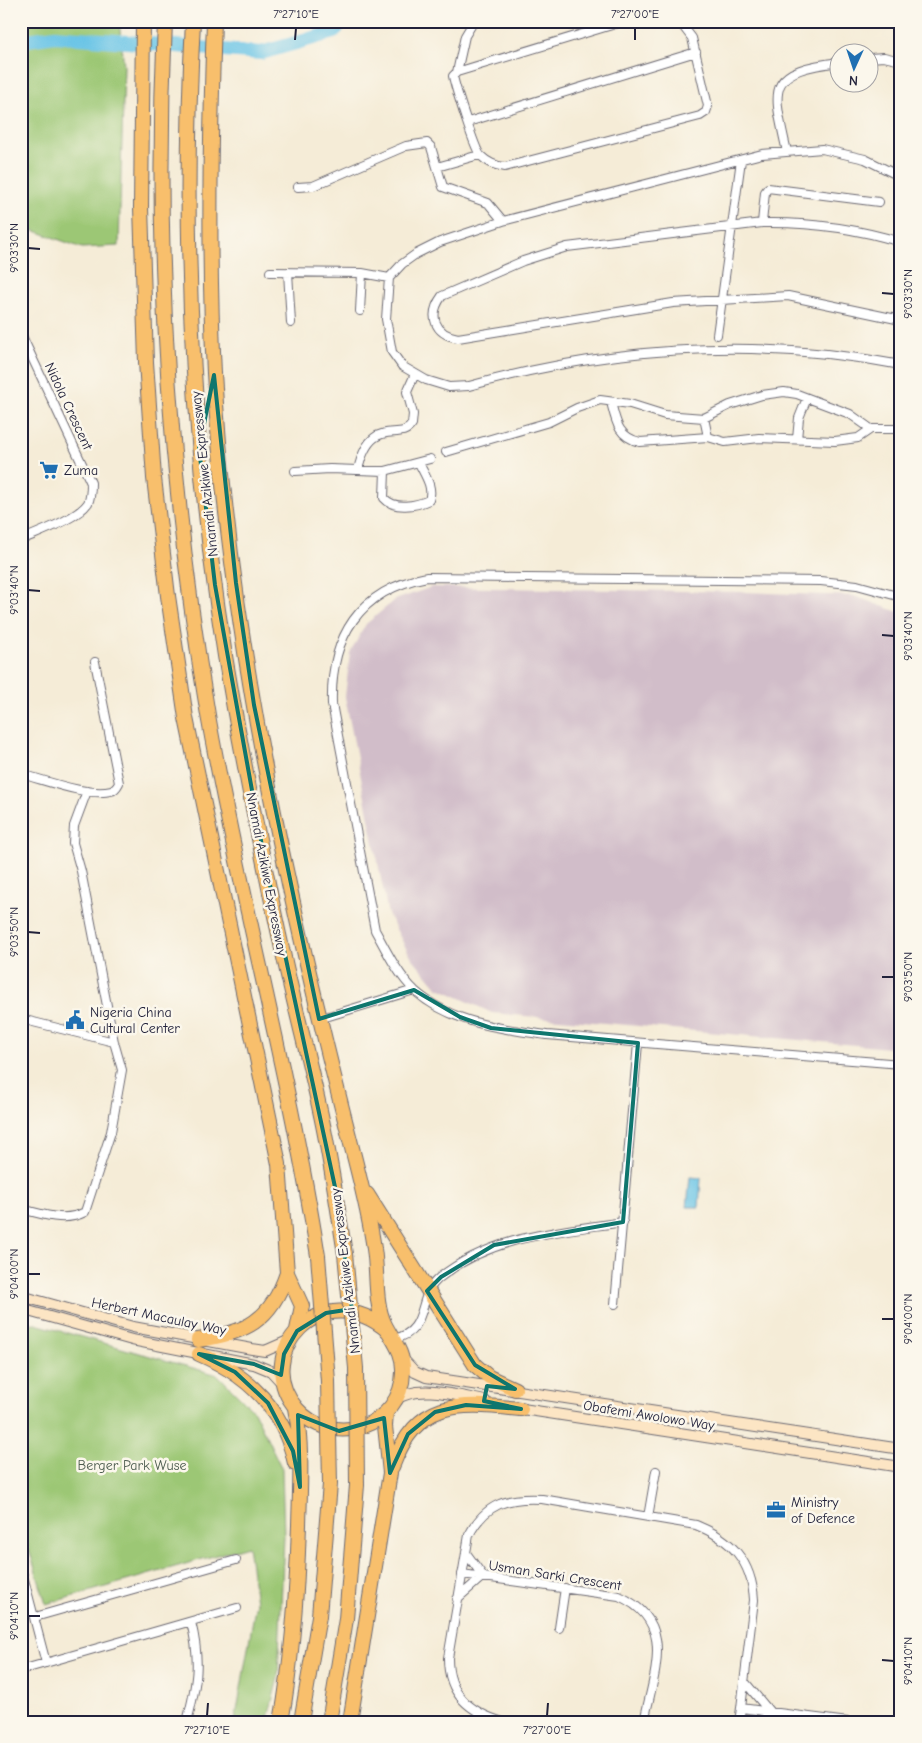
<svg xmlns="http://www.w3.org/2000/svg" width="922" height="1743" viewBox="0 0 922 1743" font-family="'Comic Neue',sans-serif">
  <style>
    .industrial { fill: #d1bdc9 }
    .green { fill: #9cc774; stroke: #5f7458 }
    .water { fill: #69c4e6; stroke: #467390 }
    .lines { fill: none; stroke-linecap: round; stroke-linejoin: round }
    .river { stroke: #69c4e6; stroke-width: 14 }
    .street-casing { stroke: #6c6972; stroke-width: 10 }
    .secondary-casing { stroke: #6c6972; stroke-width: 12 }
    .highway-casing { stroke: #6c6972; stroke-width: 16 }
    .street { stroke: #fff; stroke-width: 8 }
    .secondary { stroke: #fce5c4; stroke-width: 10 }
    .highway { stroke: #f8bf6c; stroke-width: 14 }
    .highway-bridge-casing { stroke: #6c6972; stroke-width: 16; stroke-linecap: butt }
    .highway-bridge { stroke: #f8bf6c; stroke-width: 14 }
    .marked { fill: none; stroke: #0f766e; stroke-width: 4; stroke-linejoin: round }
    .ticks { fill: none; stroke: #22223b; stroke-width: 2 }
    .labels { text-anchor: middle; stroke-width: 5; stroke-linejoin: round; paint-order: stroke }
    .street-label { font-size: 14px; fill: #22223b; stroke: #fbf7ec }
    .poi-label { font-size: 14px; fill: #22223b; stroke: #fbf7ec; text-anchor: start }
    .park-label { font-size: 14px; fill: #4d5c4f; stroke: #fbf7ec }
    .neatline { fill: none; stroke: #22223b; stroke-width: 2 }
    .ticks-label { font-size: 12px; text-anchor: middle; fill: #22223b }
  </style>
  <rect width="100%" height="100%" fill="#fbf7ec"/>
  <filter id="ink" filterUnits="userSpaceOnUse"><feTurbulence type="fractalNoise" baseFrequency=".02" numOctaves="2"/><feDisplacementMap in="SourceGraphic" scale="10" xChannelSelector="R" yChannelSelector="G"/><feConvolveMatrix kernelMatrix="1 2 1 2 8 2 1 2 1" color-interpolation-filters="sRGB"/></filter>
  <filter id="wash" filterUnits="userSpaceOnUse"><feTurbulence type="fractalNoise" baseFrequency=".0096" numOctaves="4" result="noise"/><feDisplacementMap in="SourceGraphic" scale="20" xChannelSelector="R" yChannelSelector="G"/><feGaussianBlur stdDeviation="1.12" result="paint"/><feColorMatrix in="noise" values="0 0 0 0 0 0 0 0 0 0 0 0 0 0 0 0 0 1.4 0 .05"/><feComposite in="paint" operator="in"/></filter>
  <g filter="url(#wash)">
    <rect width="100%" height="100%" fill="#f5ecd7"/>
    <path class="industrial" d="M432,587l312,5 110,4 47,17v436l-409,-36 -55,-26 -28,-33 -21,-40 -43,-217 5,-44 16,-29 29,-24z"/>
    <path class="green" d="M21,21h98l5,45 -5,180 -37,2 -58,-21 1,-9 -4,-1z
      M21,1320l197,55 36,36 28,58 2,67 -6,142 -11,44h-32l21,-120 -8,-56 -202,58 -25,-80z"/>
    <path class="water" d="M690,1177l11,1 -2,29h-12z"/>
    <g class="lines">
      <path class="river" d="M21,41l34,-5 206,17 73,-21 8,-11"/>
    </g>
  </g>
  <g filter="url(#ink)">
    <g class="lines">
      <g class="street-casing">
        <path id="street" d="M474,21l-9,15 -8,36 -4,4c2,10 22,75 28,80 7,7 15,10 24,11l195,-51 6,-4 2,-6 -16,-68 -13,-17
          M870,58l14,-1 17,4
          M457,72l168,-51
          M468,122l228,-70
          M787,152c-14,-64 -23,-81 53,-90
          M437,167l42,-12
          M901,177l-36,-18 -43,-10 -60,5 -259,67 -63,21 -24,12 -14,10 -13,14 -3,41 6,33 10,14 24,14 23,7 20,-1c141,-39 288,-49 432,-21
          M298,187l15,-1 93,-40 21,-3 4,4 12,40 45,16 15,18
          M762,223l3,-31 3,-4 111,14
          M901,242c-46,-14 -92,-20 -139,-19l-195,24 -44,14 -81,35c-14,19 -8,38 16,42l215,-35 115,-7 113,24
          M270,272l92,1 27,5
          M288,272l3,51
          M360,311l2,-38
          M21,334l70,149c0,7 0,14 -3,20 -11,16 -49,29 -67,37
          M717,335l24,-175
          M611,402c5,20 7,35 29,40l68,-5
          M704,418l4,19 17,5 34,-4 76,3 23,-3 13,-9h30
          M797,439l2,-21 8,-20
          M446,452l103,-30 28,-14 23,-8 30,4 35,11 39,3 26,-13 32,-10 22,-3 13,2 53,20 21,15
          M358,470c13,-57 42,-26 54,-46l1,-10 -6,-22 8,-18
          M295,471l35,-2 55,2 45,-12
          M385,471l-1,27c10,12 32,8 45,2 5,-13 -5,-26 -10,-37
          M901,597l-44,-12 -36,-4 -394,-4c-68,13 -97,60 -95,127l43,226c11,20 23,45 40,61 36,32 86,38 132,44l354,29
          M21,774c24,6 67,23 90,17 4,-1 6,-4 8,-8l-24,-121
          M21,1019l93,23
          M319,1019l95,-29
          M21,1209c22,5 43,14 64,3l26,-80 11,-62 -8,-28 -33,-171 -8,-28 1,-17 13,-35
          M615,1304l23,-261
          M394,1339c37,-9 21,-41 45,-61 54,-43 118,-46 184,-56
          M648,1517l8,-46
          M21,1568l25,95
          M462,1574l157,22c58,26 35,76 25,126
          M457,1599l26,-23 -17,-23
          M35,1617l201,-57
          M559,1628l6,-40
          M21,1670l216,-62
          M744,1681l26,31 -12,10
          M187,1722c10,-39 14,-60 4,-100
          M503,1722c-34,-10 -55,-28 -55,-64l21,-123c17,-32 39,-38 73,-36l154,26c35,14 56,36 58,75l-13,108 107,14
          M739,1722l2,-14"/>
      </g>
      <g class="secondary-casing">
        <path id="secondary" d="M21,1296l112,31 119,22 13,2 25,-11
          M21,1309l111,31 122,24 17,7 13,14
          M402,1358l13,14 11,5 475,72
          M395,1400c24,-17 63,-4 90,1
          M516,1408l385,59"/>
      </g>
      <g class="highway-casing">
        <path id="highway" d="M143,21l-2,186 5,155 8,116 14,118 18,122 93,446 8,109 15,33 -5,24
          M165,21c-11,232 4,465 43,694 32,181 81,359 110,541
          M193,21c-12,227 0,463 41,687 15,82 31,164 49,245 11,51 25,102 36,153 11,48 18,98 26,148
          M214,21c-4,117 -6,235 0,352 15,259 72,516 136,767 9,36 19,72 24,109 4,24 0,54 11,76 8,16 19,27 18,47 -1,55 -71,77 -106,37 -48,-54 25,-135 91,-78
          M367,1194l108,171 14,12 26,12
          M198,1340c48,-7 73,-19 89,-67
          M199,1354c49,21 85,56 96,109
          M392,1467c26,-69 66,-64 129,-58
          M281,1722c12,-65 16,-131 18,-197 1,-39 4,-79 -4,-117
          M301,1722l18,-106 11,-132
          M329,1722l17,-103 11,-134
          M350,1722l40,-249 -5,-47 1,-14"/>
      </g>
      <use href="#street" class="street"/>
      <use href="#secondary" class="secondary"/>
      <use href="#highway" class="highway"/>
      <g class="highway-bridge-casing">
        <path id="highway-bridge" d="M345,1254l11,114 1,117
          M318,1256l10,125 2,103"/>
      </g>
      <use href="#highway-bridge" class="highway-bridge"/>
    </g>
  </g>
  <path class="marked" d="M214,375l22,208 18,122 65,314 95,-29 46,27 31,11 147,15 -15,179 -129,23 -53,32 -14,14 48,74 40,24 -28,-3 -3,15 37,8 -55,-4 -31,7 -27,22 -18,39 -6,-55 -45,13 -41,-16 2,72 -7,-36 -25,-48 -33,-31 -36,-18 55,10 27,11 3,-21 13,-23 29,-18 26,-4 -17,-122 -71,-330 -49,-272 -16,-137z"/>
  <path class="ticks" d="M295,40l1,-12M635,40v-12M28,248l12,1M882,293l12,1M28,590l12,1M882,635l12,1M28,932l12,1M882,977h12M28,1274h12M882,1319h12M28,1616h12M882,1660l12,1M207,1716l1,-13M547,1716l1,-13"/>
  <defs>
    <g id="supermarket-bare" transform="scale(1.5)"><path d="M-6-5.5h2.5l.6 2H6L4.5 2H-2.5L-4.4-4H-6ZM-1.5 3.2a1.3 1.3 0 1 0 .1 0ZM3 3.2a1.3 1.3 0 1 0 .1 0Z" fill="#1f6fb2" stroke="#fbf7ec" stroke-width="2.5" paint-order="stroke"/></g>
    <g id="civic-bare" transform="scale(1.5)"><path d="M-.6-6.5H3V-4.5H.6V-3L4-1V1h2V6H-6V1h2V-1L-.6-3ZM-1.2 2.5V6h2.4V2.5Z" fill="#1f6fb2" stroke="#fbf7ec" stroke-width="2.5" paint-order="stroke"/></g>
    <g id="office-bare" transform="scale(1.5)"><path d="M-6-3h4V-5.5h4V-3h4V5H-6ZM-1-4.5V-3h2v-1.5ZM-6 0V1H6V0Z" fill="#1f6fb2" stroke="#fbf7ec" stroke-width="2.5" paint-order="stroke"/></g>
  </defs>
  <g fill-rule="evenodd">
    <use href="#supermarket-bare" x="49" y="470"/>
    <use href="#civic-bare" x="75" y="1020"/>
    <use href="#office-bare" x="776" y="1510"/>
  </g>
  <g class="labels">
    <g class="street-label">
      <text transform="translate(69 406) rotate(65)" y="5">Nidola Crescent</text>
      <text transform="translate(204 474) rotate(-96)" y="5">Nnamdi Azikiwe Expressway</text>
      <text transform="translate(267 874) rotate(79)" y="5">Nnamdi Azikiwe Expressway</text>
      <text transform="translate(345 1271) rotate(-97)" y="5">Nnamdi Azikiwe Expressway</text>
      <text transform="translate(159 1316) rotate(12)" y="5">Herbert Macaulay Way</text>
      <text transform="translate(649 1415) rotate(9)" y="5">Obafemi Awolowo Way</text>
      <text transform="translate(555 1575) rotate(9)" y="5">Usman Sarki Crescent</text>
    </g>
    <g class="poi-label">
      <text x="64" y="475">Zuma</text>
      <text x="90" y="1017">Nigeria China<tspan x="90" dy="16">Cultural Center</tspan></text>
      <text x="791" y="1507">Ministry<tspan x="791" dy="16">of Defence</tspan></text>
    </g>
    <g class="park-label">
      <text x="132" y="1470">Berger Park Wuse</text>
    </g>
  </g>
  <rect width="922" height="1743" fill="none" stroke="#fbf7ec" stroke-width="55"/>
  <g transform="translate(854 68) rotate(183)"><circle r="24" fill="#fbf7ec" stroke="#a4a2a5"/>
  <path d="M0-4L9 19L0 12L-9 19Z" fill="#1f6fb2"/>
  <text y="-8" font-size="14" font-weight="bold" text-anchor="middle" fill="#22223b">N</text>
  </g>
  <rect x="28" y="28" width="866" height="1688" class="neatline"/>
  <g class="ticks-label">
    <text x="296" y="18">7°27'10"E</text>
    <text x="635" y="18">7°27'00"E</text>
    <text transform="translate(14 248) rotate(-90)" y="4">9°03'30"N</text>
    <text transform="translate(908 294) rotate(-90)" y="4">9°03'30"N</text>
    <text transform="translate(14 590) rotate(-90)" y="4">9°03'40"N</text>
    <text transform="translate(908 636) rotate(-90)" y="4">9°03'40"N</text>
    <text transform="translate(14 932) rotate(-90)" y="4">9°03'50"N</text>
    <text transform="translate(908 977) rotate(-90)" y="4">9°03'50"N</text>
    <text transform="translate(14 1274) rotate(-90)" y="4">9°04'00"N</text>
    <text transform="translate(908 1319) rotate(-90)" y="4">9°04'00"N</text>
    <text transform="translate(14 1616) rotate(-90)" y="4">9°04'10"N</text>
    <text transform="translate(908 1661) rotate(-90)" y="4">9°04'10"N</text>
    <text x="207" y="1734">7°27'10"E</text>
    <text x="547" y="1734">7°27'00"E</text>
  </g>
</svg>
